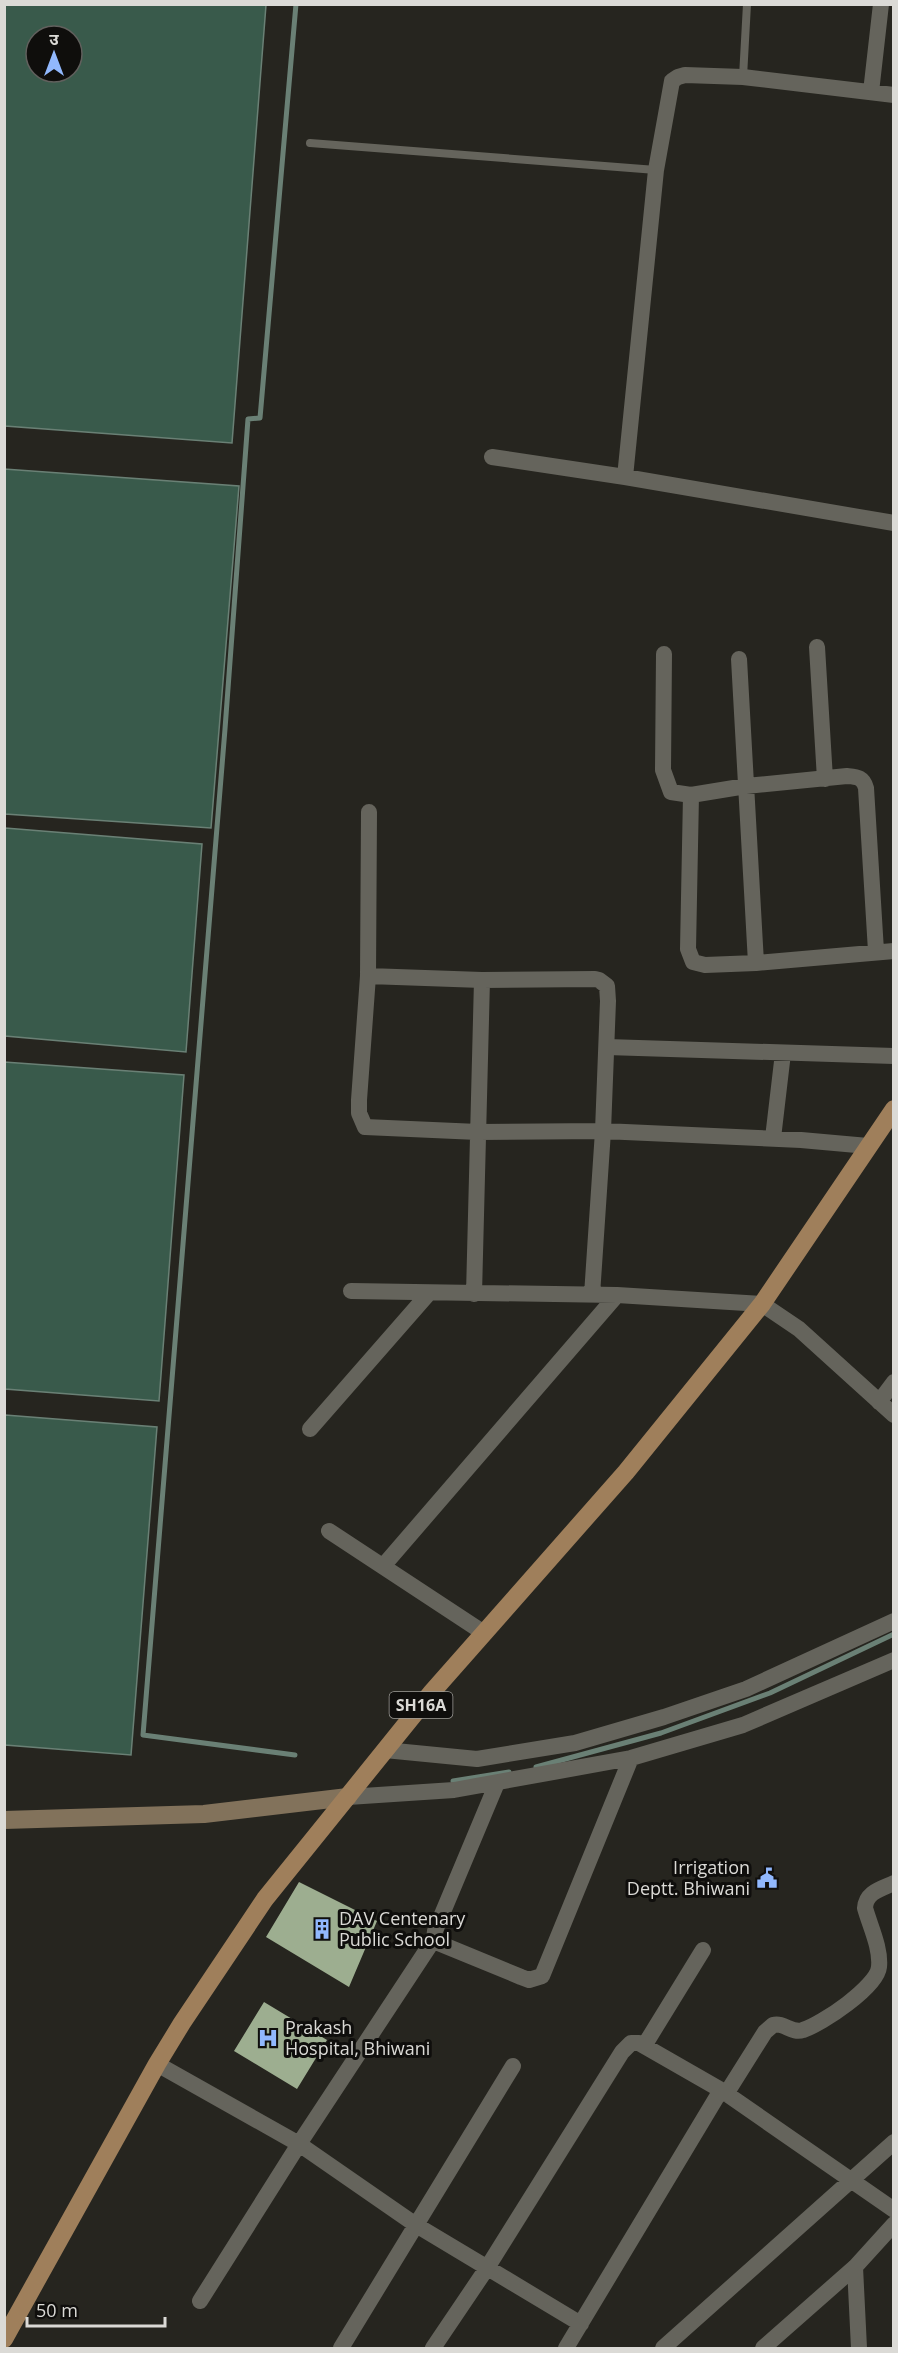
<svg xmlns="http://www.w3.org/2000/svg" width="898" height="2353" viewBox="0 0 898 2353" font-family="'Open Sans','Noto Sans Devanagari',sans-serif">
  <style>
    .water { fill: #395a4b; stroke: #6a8075; stroke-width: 1.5; fill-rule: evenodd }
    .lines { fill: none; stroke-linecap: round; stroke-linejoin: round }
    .stream { stroke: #6a8075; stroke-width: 5 }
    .building { fill: #9dae90 }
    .lane { stroke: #65645c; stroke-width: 8 }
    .street { stroke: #65645c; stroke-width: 16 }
    .secondary { stroke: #82725b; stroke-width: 18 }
    .primary { stroke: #9f7f5b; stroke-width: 18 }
    .labels { text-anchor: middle; stroke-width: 6; stroke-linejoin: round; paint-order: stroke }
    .shield { fill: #0f0e0c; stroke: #9e9d99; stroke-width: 1.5 }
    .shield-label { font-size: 16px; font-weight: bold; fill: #dbdad6 }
    .poi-label { font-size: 18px; fill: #dbdad6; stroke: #0f0e0c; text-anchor: start }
  </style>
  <rect width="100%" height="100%" fill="#26251f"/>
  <path class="water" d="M4,5h262l-34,438 -227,-17zM36,36h36v36h-36z
    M4,469l235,17 -28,342 -206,-14z
    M5,828l197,16 -16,208 -181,-16z
    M4,1062l180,13 -25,326 -154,-12z
    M5,1415l152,12 -26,328 -126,-10z"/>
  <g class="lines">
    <path class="stream" d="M295,1755l-152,-20 82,-1006 23,-310 12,-1 36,-414
      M536,1767l125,-34 109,-40 124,-59
      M453,1781l56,-9"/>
  </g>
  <path class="building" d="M299,1882l78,39 -28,66 -83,-50z
    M264,2002l63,38 -30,49 -63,-38z"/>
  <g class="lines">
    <path class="lane" d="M743,77l4,-73
      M310,143l346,27"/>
    <path class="street" d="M871,92l10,-88
      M492,457l133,20 269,46
      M625,477l31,-307 16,-89 6,-4 7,-2 58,2 151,18
      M817,647l8,132
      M664,654l-1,116 8,22 20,3 55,-9 101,-10c10,1 16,1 19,12l10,163
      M739,659l17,304
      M691,795l-3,154 5,13 12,3 51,-2 138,-12
      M369,812l-1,164 -9,124v13l6,14 113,5 125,-1 198,9 67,6
      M368,976l114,4 113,-1 4,1 8,6 1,15 -5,130 -11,164
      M607,1047l287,9
      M773,1138l10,-85
      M351,1291l266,4 145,9 37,25 95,86
      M474,1294l8,-314
      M879,1402l15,-20
      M310,1429l119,-136
      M329,1531l155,102
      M384,1565l233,-270
      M385,1750l92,9 98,-16 89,-26 82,-28 148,-68
      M497,1783l-62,148 -1,8 2,3 85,35 8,3 13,-4 89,-218
      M348,1797l106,-7 177,-32 112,-33 151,-65
      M644,2046l59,-96
      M157,2064l142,80 117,81 165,99
      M726,2094l39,-62 8,-7c11,-3 19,9 30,5 19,-6 74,-43 76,-63 2,-19 -9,-41 -14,-59 1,-16 16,-19 29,-25
      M855,2267l4,81
      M200,2301l99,-157 135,-205
      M341,2348l172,-282
      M433,2348l54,-80 135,-216 9,-9h8l82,47 173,120
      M566,2348l155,-258
      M663,2348l231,-206
      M763,2348l92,-81 39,-43"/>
    <path class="secondary" d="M4,1820l200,-6 144,-17"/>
    <path class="primary" d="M4,2339l153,-275 25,-41 83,-124 167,-207 194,-220 136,-168 132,-195"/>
  </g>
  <defs>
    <g id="civic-bare" transform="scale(1.62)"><path d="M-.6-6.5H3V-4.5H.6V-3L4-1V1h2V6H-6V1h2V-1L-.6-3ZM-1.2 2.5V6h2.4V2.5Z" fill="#91b8fd" stroke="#0f0e0c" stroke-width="2.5" paint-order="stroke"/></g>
    <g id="building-bare" transform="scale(1.62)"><path d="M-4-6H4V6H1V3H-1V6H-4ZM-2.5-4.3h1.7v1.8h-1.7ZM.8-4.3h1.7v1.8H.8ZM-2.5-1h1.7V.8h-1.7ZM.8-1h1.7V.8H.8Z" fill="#91b8fd" stroke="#0f0e0c" stroke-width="2.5" paint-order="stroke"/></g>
    <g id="hospital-bare" transform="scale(1.62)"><path d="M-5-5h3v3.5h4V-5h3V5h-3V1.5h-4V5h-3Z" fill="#91b8fd" stroke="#0f0e0c" stroke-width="2.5" paint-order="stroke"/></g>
  </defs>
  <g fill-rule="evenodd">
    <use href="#civic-bare" x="767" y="1878"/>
    <use href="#building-bare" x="322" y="1929"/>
    <use href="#hospital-bare" x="268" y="2038"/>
  </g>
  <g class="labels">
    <rect class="shield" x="389.5" y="1692" width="63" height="26" rx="4.5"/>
    <g class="shield-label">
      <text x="421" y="1711">SH16A</text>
    </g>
    <g class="poi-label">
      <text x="750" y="1874" text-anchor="end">Irrigation<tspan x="750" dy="21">Deptt. Bhiwani</tspan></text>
      <text x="339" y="1925">DAV Centenary<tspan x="339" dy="21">Public School</tspan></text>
      <text x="285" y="2034">Prakash<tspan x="285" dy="21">Hospital, Bhiwani</tspan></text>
    </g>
  </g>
  <rect width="898" height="2353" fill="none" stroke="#dbdad6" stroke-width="12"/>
  <g transform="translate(54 54)"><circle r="28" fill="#0f0e0c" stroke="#61605d" stroke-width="1.5"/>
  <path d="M0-4.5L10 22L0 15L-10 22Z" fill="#91b8fd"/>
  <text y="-9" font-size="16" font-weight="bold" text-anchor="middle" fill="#dbdad6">उ</text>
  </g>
  <path d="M27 2317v9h138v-9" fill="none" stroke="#dbdad6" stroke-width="3"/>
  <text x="36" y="2317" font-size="18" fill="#dbdad6" stroke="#0f0e0c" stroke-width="4.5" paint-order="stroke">50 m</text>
</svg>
